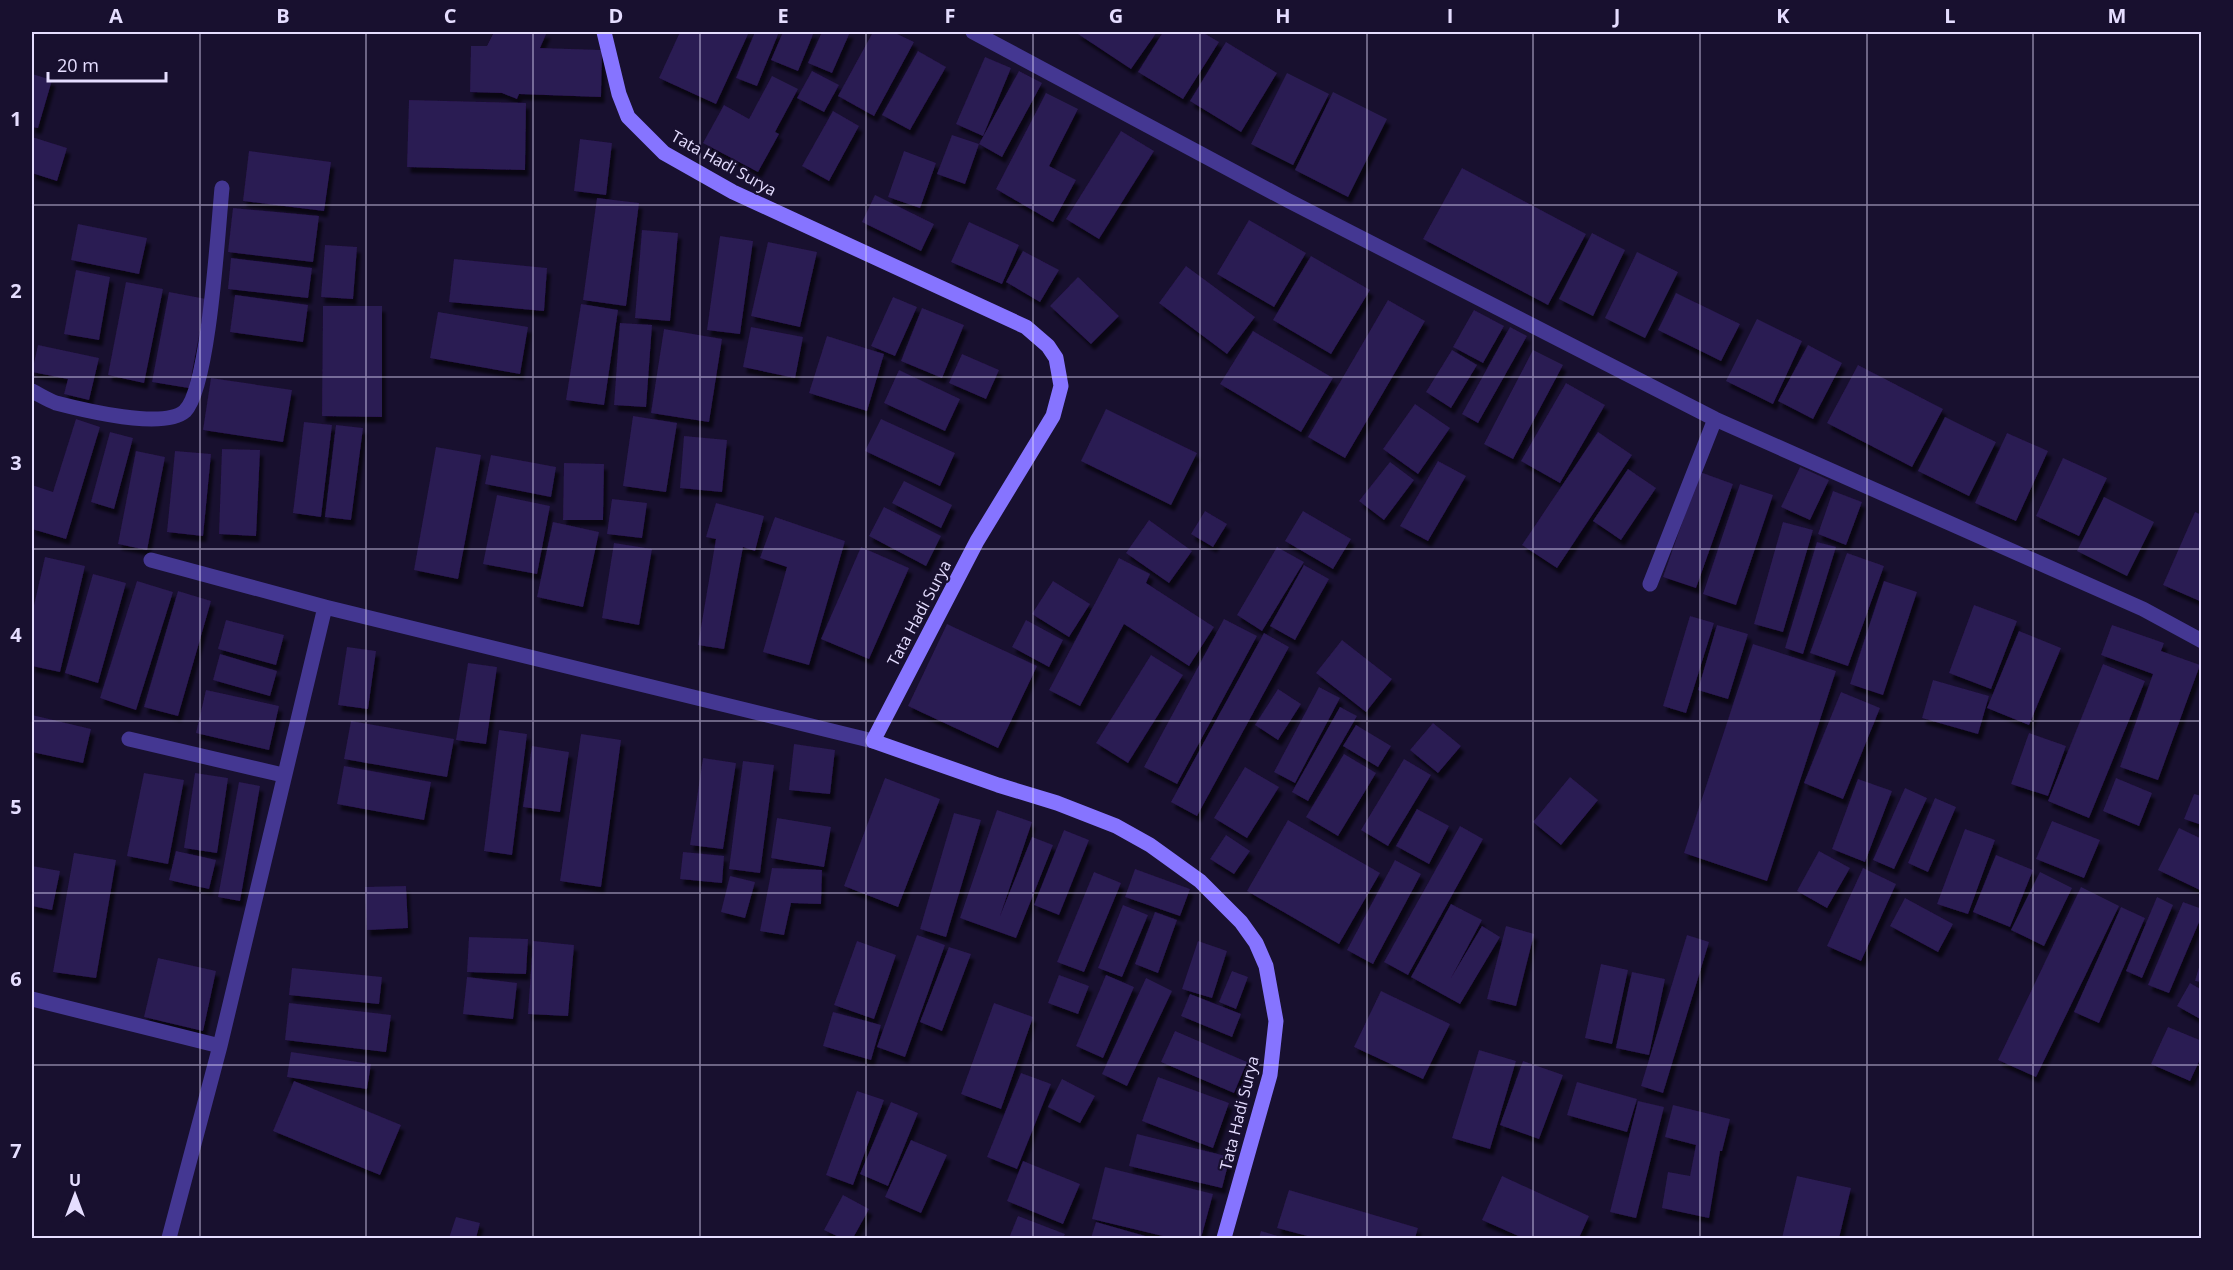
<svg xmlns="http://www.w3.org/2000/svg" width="2233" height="1270" viewBox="0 0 2233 1270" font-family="'Open Sans',sans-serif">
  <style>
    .building { fill: #2b1a52; filter: url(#shadow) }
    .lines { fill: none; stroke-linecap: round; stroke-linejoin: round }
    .street { stroke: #443792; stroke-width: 15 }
    .secondary { stroke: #8674ff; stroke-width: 15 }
    .grid { fill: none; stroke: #e5ddff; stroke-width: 1.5; stroke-opacity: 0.55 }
    .labels { text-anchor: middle; stroke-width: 4.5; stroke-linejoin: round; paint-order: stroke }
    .street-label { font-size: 16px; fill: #e5ddff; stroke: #18102f }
    .neatline { fill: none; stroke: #e5ddff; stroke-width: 2 }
    .grid-label { font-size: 20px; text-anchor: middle; font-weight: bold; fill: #e5ddff }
  </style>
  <defs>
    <filter id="shadow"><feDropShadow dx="3.5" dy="6" stdDeviation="1.5" flood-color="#0009"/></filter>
  </defs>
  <rect width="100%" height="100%" fill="#18102f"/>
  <path class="building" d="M494,32h53l-7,16 62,2 -1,47 -82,-3 -2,5 -15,-6 -32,-1 1,-46h16z
    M680,32h69l-33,72 -57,-26z
    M755,32h24l-22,54 -21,-8z
    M783,32h31l-16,39 -27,-11z
    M822,32h28l-18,41 -24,-10z
    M873,32h20l21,10 -40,74 -36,-20z
    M1075,32h82l-26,37z
    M1163,32h39l17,10 -36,57 -45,-27z
    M1226,42l51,31 -36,59 -51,-31z
    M918,51l28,16 -36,63 -28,-15z
    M985,57l26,11 -28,68 -27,-12z
    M812,71l27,14 -15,27 -27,-14z
    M1019,71l23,12 -40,74 -23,-13 -14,40 -28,-10 15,-39 27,9z
    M1287,73l42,21 -36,71 -42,-21z
    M32,74l20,6 -14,48 -6,-1z
    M772,76l26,13 -23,43 4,2 -21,38 -55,-29 21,-38 25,14z
    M1333,92l54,27 -39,78 -53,-27z
    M1046,93l32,16 -29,57 27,14 -23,42 -57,-33z
    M409,100l117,3 -1,67 -118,-3z
    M833,111l26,15 -30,55 -27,-15z
    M1121,131l33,20 -55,88 -33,-20z
    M32,137l35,11 -10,33 -25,-8z
    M580,139l32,4 -6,52 -32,-4z
    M249,151l82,11 -7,49 -81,-10z
    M904,151l32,12 -16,45 -32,-11z
    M1462,168l124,66 -38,71 -125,-66z
    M875,195l59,29 -13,27 -59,-29z
    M597,198l42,5 -13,103 -43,-6z
    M233,208l86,8 -6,46 -85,-10z
    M1249,220l57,33 -32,54 -57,-33z
    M969,222l50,23 -17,39 -51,-22z
    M78,224l69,14 -8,36 -68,-14z
    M642,230l36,3 -8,88 -35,-3z
    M1592,233l33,17 -32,66 -34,-17z
    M720,236l33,5 -13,93 -33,-4z
    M768,242l49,10 -17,75 -49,-11z
    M325,245l32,2 -4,52 -32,-2z
    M1023,251l36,19 -19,32 -34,-20z
    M1637,252l41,20 -33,66 -40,-20z
    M1311,256l59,34 -39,64 -58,-34z
    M231,258l81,10 -4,30 -80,-9z
    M454,259l93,9 -3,43 -95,-9z
    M1186,266l69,51 -28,37 -68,-51z
    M76,270l34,7 -11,63 -35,-6z
    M1078,277l41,39 -28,28 -41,-38z
    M126,282l37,7 -19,94 -36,-8z
    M169,292l37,7 -17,89 -37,-6z
    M1676,293l64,31 -19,37 -63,-31z
    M235,295l73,10 -5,37 -73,-10z
    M893,297l24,10 -22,49 -24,-10z
    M1388,300l37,21 -80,137 -37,-21z
    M581,304l37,6 -14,95 -38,-5z
    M323,306h59v111l-60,-1z
    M922,308l42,17 -22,53 -41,-17z
    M1474,310l30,16 -21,37 -30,-16z
    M438,312l90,15 -8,47 -90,-16z
    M1757,319l45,22 -29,63 -47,-23z
    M620,323l32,2 -6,82 -32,-2z
    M751,327l52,10 -8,41 -52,-11z
    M1510,327l17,9 -49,87 -16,-9z
    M664,329l58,10 -13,83 -58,-9z
    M1253,331l80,47 -32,54 -81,-48z
    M827,336l57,18 -17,57 -58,-18z
    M38,345l61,13 -10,42 -25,-6 4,-15 -36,-7z
    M1808,345l34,18 -29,56 -35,-18z
    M1452,350l25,15 -26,43 -25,-16z
    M1533,350l30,15 -50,94 -29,-15z
    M962,354l37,16 -13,29 -37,-16z
    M1858,365l85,44 -31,58 -85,-44z
    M899,370l61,29 -15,32 -61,-28z
    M211,378l81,12 -9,52 -80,-12z
    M1566,383l39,22 -45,78 -39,-22z
    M1415,404l35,24 -32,46 -35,-25z
    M1106,409l91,44 -26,52 -90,-44z
    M633,416l44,7 -11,69 -43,-6z
    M1945,417l51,25 -27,54 -51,-25z
    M76,419l24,8 -34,112 -34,-10v-44l21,7z
    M881,419l74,34 -15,33 -75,-35z
    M304,422l28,3 -11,92 -28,-4z
    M336,425l27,3 -12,92 -26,-3z
    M110,432l23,6 -19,71 -23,-7z
    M1598,432l34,23 -75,113 -35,-23z
    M2007,433l41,18 -32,70 -41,-18z
    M684,436l43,4 -5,52 -42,-4z
    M436,447l45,8 -23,124 -44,-9z
    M222,449l38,1 -4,86 -37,-2z
    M136,451l29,6 -18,93 -29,-6z
    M175,451l36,3 -8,82 -36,-4z
    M491,455l65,12 -5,30 -66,-13z
    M2063,458l44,20 -28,58 -43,-20z
    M1438,461l28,15 -38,65 -28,-15z
    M1390,462l24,18 -30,40 -25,-19z
    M564,463l40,1 -1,56h-40z
    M1800,467l29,13 -19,40 -29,-13z
    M1628,469l28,19 -35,52 -28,-19z
    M1700,472l33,12 -37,104 -33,-11z
    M904,481l48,24 -11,23 -49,-25z
    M1740,484l33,11 -37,110 -33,-11z
    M1833,491l29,11 -16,43 -28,-11z
    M497,495l53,11 -13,68 -54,-10z
    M2104,497l50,25 -27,54 -50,-25z
    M612,499l35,4 -5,35 -35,-4z
    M716,503l48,13 -9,35 -12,-4 -19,102 -26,-4 18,-106 -10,-2z
    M884,507l57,29 -15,30 -57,-30z
    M1205,511l22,13 -14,23 -22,-13z
    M1303,511l48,28 -18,30 -48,-28z
    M2195,512l7,3v87l-39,-17z
    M775,517l70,24 -36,124 -46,-13 24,-85 -27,-9z
    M1149,520l43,31 -23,32 -43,-30z
    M553,522l46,10 -16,75 -46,-10z
    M1783,522l30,8 -30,102 -29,-8z
    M1817,542l19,5 -33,107 -18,-6z
    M614,543l38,6 -13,76 -37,-7z
    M861,547l48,21 -40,91 -48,-20z
    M1277,547l27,15 -42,69 -25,-16z
    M1847,553l37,13 -36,100 -38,-13z
    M45,557l40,9 -25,106 -28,-6v-52z
    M1119,558l31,16 -4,9 68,44 -25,39 -65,-42 -44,82 -31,-16z
    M1304,565l25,14 -34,61 -25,-14z
    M93,574l33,9 -28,100 -33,-10z
    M137,581l36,11 -37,118 -36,-12z
    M1053,581l37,23 -21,33 -37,-23z
    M1884,581l33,11 -34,103 -33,-11z
    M178,591l33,10 -33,115 -34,-9z
    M1974,605l43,16 -26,68 -42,-16z
    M1690,616l24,7 -28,90 -23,-7z
    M1224,619l33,17 -80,148 -33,-17z
    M226,620l58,15 -8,30 -58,-16z
    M1026,620l37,20 -14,27 -37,-20z
    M947,624l90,42 -39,82 -90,-42z
    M1717,625l31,9 -20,65 -30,-9z
    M2112,625l52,18 -3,8 39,14 -42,115 -38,-13 33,-93 -52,-19z
    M2019,631l42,17 -32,77 -42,-17z
    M1264,633l25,14 -92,169 -26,-14z
    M1342,640l50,39 -26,33 -50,-39z
    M1753,644l83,27 -69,210 -83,-28z
    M347,647l29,4 -8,58 -30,-4z
    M220,654l57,17 -7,25 -57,-16z
    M1151,655l32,20 -55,88 -32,-20z
    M468,663l29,4 -11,77 -30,-4z
    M2103,664l42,17 -56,137 -41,-17z
    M1933,680l56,16 -11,38 -56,-16z
    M1319,687l21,11 -45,85 -21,-11z
    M1278,689l23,15 -23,36 -23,-15z
    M206,690l73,16 -10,44 -73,-17z
    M1841,692l39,16 -37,91 -39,-16z
    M1340,707l17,9 -49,85 -16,-9z
    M32,715l59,14 -8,34 -51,-11z
    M351,721l103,18 -7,38 -103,-18z
    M1433,723l28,23 -23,27 -28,-23z
    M1356,725l35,21 -13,21 -35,-21z
    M499,730l28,4 -15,121 -28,-4z
    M2029,733l37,13 -18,50 -37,-12z
    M581,734l40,6 -20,147 -41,-6z
    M794,744l41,6 -5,44 -41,-4z
    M532,746l37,6 -9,60 -37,-5z
    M1344,754l32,19 -38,63 -32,-19z
    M703,758l33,5 -13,86 -33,-4z
    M1404,759l27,16 -43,71 -27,-16z
    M743,761l31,4 -14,108 -31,-4z
    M344,766l87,16 -7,38 -87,-16z
    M1245,767l34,20 -32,51 -33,-20z
    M144,773l40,7 -16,84 -41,-8z
    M195,773l33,5 -11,75 -33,-5z
    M1570,777l28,23 -37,45 -28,-23z
    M885,778l55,21 -42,108 -54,-21z
    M2116,778l36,15 -13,33 -36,-15z
    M1858,779l34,12 -27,71 -33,-13z
    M239,782l21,4 -20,115 -22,-4z
    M1905,788l22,10 -33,71 -21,-9z
    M2194,794l8,2v29l-18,-6z
    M1935,798l21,9 -28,65 -20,-9z
    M1417,809l32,17 -20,38 -33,-18z
    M997,810l35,12 -32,94 32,-79 21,8 -37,93 -56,-20z
    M954,813l27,7 -35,117 -26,-8z
    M777,818l54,9 -7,40 -53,-9z
    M1288,820l92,53 -41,71 -92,-53z
    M2052,821l48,19 -16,38 -48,-19z
    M1460,826l23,13 -75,136 -24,-13z
    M2179,828l23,11v52l-44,-21z
    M1965,829l30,11 -27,74 -31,-10z
    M1064,830l25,10 -30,75 -25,-10z
    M1226,835l24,16 -16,23 -24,-15z
    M176,851l40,9 -7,29 -40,-9z
    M1819,851l31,17 -23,40 -30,-17z
    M683,852l41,4 -2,27 -42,-4z
    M74,853l42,7 -20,118 -43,-6z
    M1996,855l37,15 -23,57 -37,-15z
    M1395,860l26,14 -48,90 -26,-14z
    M32,866l28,5 -8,39 -20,-4z
    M772,868l50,2 -1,34 -30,-1 -7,32 -24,-4z
    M1863,868l33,16 -35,77 -34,-15z
    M1135,869l55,20 -10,27 -55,-19z
    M1094,872l27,11 -37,89 -27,-10z
    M2040,872l32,16 -28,58 -33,-16z
    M730,876l25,6 -10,36 -24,-6z
    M406,886l2,42 -41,2 -2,-43z
    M2081,887l38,19 -83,171 -38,-17z
    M2157,897l16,8 -31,73 -16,-7z
    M1905,898l48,26 -15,28 -48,-26z
    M2183,902l19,7v6l-33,78 -21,-8z
    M1451,904l31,16 -31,58 31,-52 18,11 -40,67 -49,-27z
    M1123,905l25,10 -26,62 -24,-9z
    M2121,907l24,11 -46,105 -25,-11z
    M1155,912l22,8 -19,53 -23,-9z
    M1506,926l28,8 -18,72 -29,-7z
    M917,935l28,10 -40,112 -28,-10z
    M1687,935l22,7 -46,151 -22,-7z
    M469,937l59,2 -2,35 -59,-2z
    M533,941l41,4 -6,71 -40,-2z
    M857,941l39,14 -22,64 -40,-14z
    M1198,941l29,10 -15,47 -30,-9z
    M949,947l22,7 -29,77 -22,-9z
    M2202,957v25l-7,-1z
    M158,958l58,13 -13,60 -59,-14z
    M1601,964l27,6 -16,74 -27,-6z
    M292,968l90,9 -3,27 -90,-9z
    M1232,971l16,6 -12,32 -17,-7z
    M1632,972l33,7 -16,76 -33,-7z
    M1059,975l30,11 -11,28 -30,-11z
    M1106,975l28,12 -31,71 -27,-12z
    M467,977l50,6 -4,36 -50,-5z
    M1146,978l26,13 -45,95 -25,-12z
    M2190,983l12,7v30l-25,-14z
    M1381,991l69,33 -27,55 -69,-32z
    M1190,994l51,20 -9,23 -51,-21z
    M289,1003l102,12 -5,37 -101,-12z
    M994,1003l39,14 -32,92 -40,-15z
    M833,1012l48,13 -10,35 -48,-14z
    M2168,1027l34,14v14l-12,26 -39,-17z
    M1175,1031l72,31 -13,31 -73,-31z
    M1479,1050l37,11 -26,88 -38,-11z
    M291,1052l80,12 -4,25 -80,-12z
    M1523,1061l40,14 -24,64 -39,-14z
    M1021,1073l30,11 -34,85 -30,-12z
    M1158,1077l71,26 -16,45 -71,-27z
    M1062,1079l33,17 -15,27 -32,-16z
    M294,1081l107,44 -21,50 -107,-44z
    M1577,1082l60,17 -10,33 -60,-17z
    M857,1091l27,9 -31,85 -27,-10z
    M1638,1101l26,6 -28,111 -26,-6z
    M891,1102l27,11 -30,73 -28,-12z
    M1673,1105l57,14 -8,32h-2l-11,67 -47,-10 6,-36 22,4 6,-31 -31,-8z
    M1137,1134l93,23 -8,31 -93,-22z
    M911,1140l36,15 -26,58 -36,-16z
    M1023,1161l57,23 -17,40 -56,-23z
    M1105,1167l108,27 -12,44h-30l-79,-19z
    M1502,1176l87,40 -10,22h-56l-41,-18z
    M1797,1176l54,12 -12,50h-57z
    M1289,1190l129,38 -3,10h-100l-38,-10z
    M843,1195l26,14 -16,29h-12l-17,-8z
    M1018,1216l47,18 -2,4h-54z
    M456,1217l24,6 -4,15h-27z
    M1096,1222l56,16h-61z
    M1261,1231l23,7h-25z"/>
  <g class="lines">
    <path class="street" d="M973,32l316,169 426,218 428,190 59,32
      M32,391c8,4 16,9 24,12 27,7 108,27 129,8 24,-23 33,-183 37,-223
      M151,560l174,47
      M1650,584l65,-165
      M129,739l154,36
      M32,999l188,47
      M169,1238l51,-192 105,-439 548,134"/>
    <path class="secondary" d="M604,32l15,62 9,23 36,36 69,39 293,135 22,19 8,12 5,28 -8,30 -76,125 -104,200 125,44 59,18 59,23 34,19 50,36 41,41 15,21 10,23 10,55 -6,54 -46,163"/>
  </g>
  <path class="grid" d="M200,32v1206M366,32v1206M533,32v1206M700,32v1206M866,32v1206M1033,32v1206M1200,32v1206M1367,32v1206M1533,32v1206M1700,32v1206M1867,32v1206M2033,32v1206M32,205h2170M32,377h2170M32,549h2170M32,721h2170M32,893h2170M32,1065h2170"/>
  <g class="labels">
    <g class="street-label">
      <text transform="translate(724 163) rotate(29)" y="6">Tata Hadi Surya</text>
      <text transform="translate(919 613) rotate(-62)" y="6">Tata Hadi Surya</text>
      <text transform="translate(1239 1113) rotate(-76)" y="6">Tata Hadi Surya</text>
    </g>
  </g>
  <rect width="2233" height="1270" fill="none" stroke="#18102f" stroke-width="66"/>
  <g transform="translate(75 1195)" stroke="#18102f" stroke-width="4.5" paint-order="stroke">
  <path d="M0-4.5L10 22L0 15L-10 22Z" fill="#e5ddff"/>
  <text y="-9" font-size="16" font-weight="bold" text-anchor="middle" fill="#e5ddff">U</text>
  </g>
  <path d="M48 72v9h118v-9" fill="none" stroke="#e5ddff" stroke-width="3"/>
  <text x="57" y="72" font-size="18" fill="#e5ddff" stroke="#18102f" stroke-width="4.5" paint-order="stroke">20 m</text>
  <rect x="33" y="33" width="2167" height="1204" class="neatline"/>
  <g class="grid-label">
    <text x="116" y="23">A</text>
    <text x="283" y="23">B</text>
    <text x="450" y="23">C</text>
    <text x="616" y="23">D</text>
    <text x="783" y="23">E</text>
    <text x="950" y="23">F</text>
    <text x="1116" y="23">G</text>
    <text x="1283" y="23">H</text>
    <text x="1450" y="23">I</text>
    <text x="1617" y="23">J</text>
    <text x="1783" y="23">K</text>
    <text x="1950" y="23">L</text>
    <text x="2117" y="23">M</text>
    <text x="16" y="126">1</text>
    <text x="16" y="298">2</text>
    <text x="16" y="470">3</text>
    <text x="16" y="642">4</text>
    <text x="16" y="814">5</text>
    <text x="16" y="986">6</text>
    <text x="16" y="1158">7</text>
  </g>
</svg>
